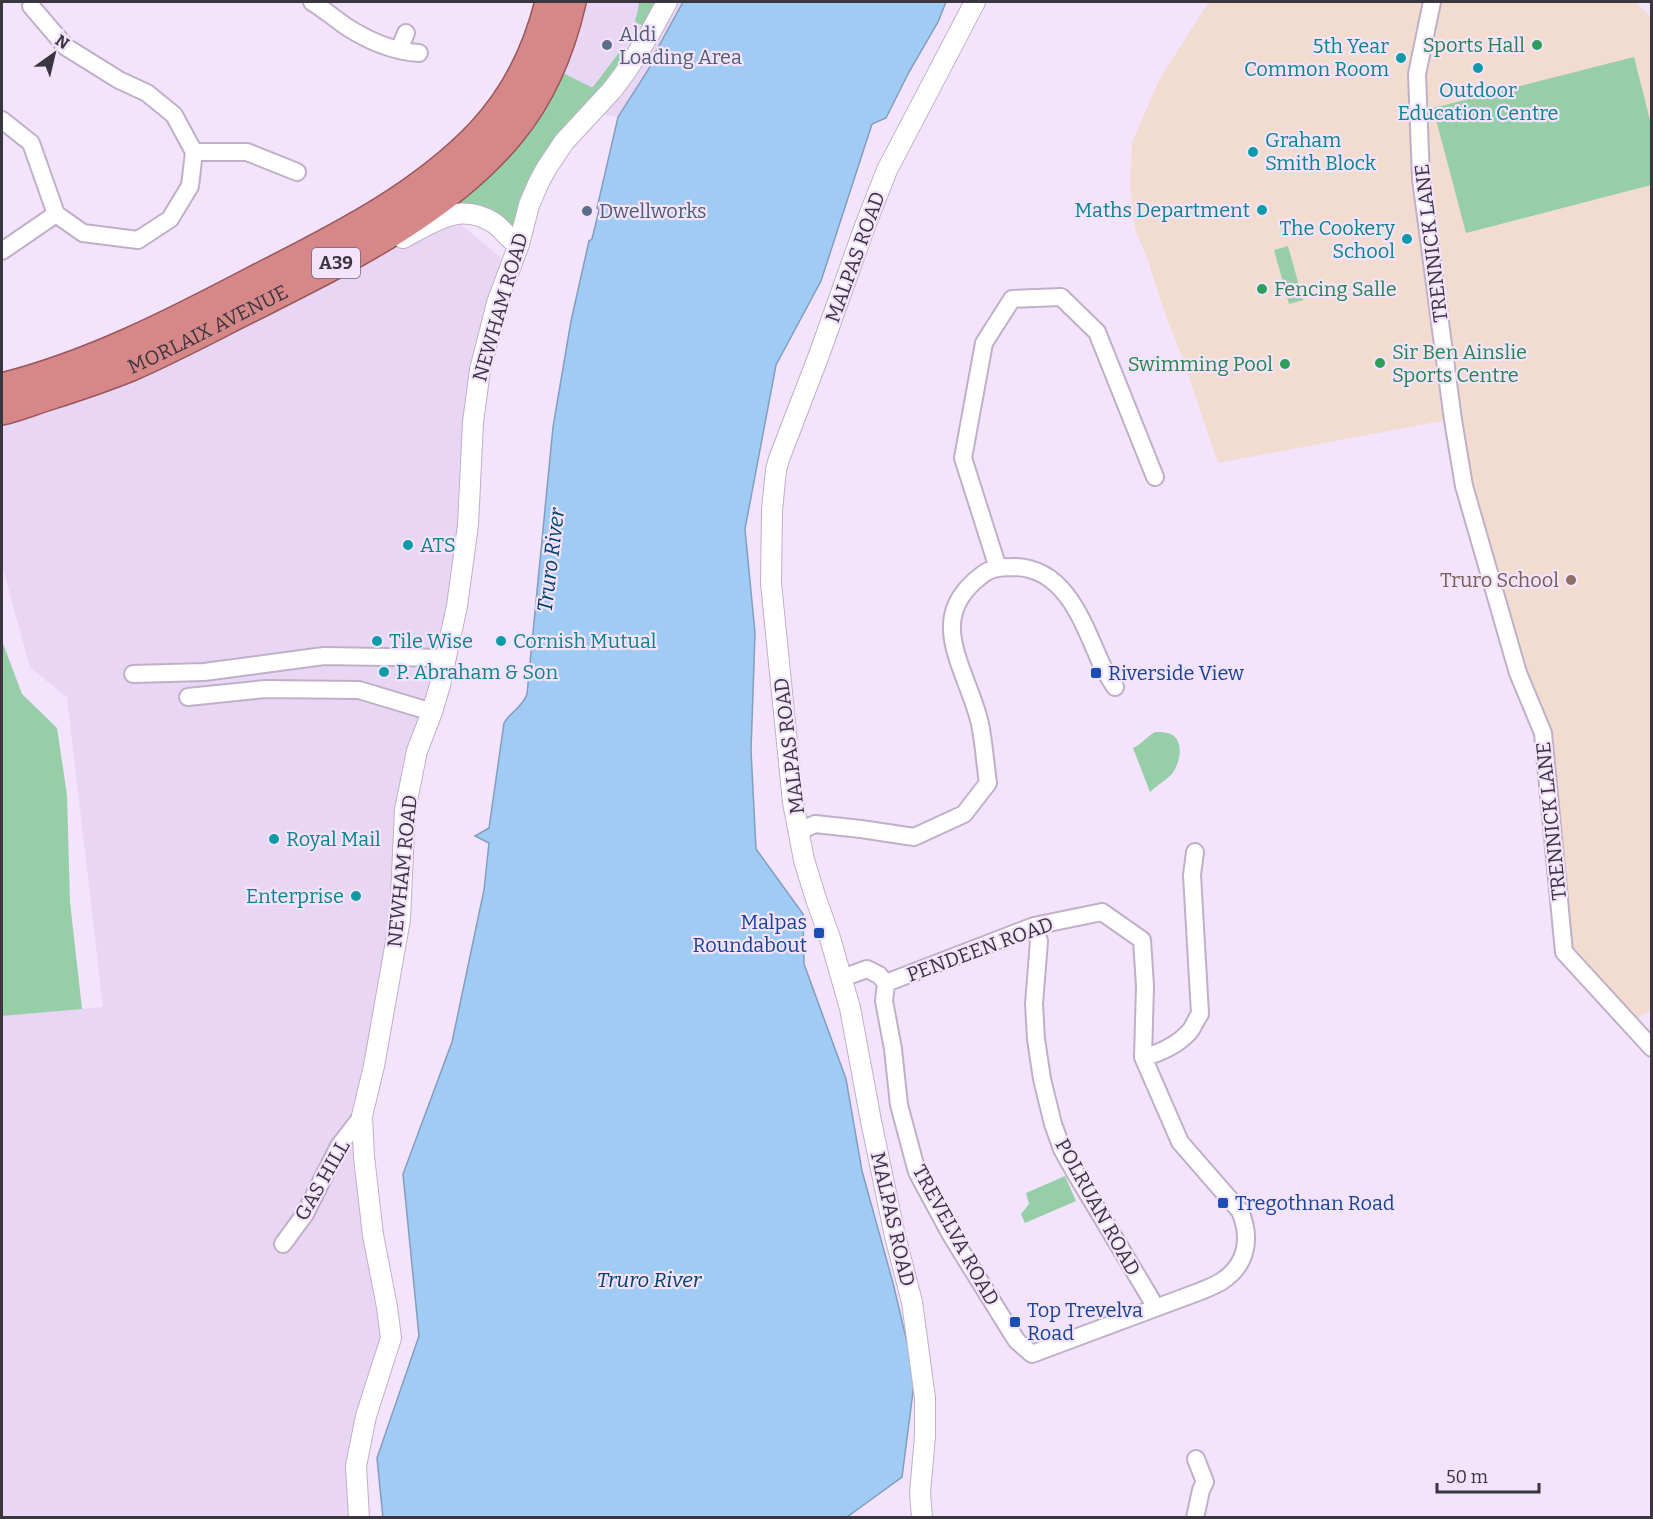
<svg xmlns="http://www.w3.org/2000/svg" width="1653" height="1519" viewBox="0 0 1653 1519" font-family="Bitter,serif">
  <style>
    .built { fill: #e9d6f5 }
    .education { fill: #f2dbcf }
    .green { fill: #96cea8 }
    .water { fill: #a0cbf5; stroke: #829ebe; stroke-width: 1.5 }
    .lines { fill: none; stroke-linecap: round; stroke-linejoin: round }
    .minor-casing { stroke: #bfb0c8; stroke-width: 20 }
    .tertiary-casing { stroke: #bfb0c8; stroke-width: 22 }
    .trunk-casing { stroke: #99575b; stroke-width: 30 }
    .minor { stroke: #fff; stroke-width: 16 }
    .tertiary { stroke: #fff; stroke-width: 20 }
    .trunk { stroke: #d68788; stroke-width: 27 }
    .service-dot { fill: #5c6f8a; stroke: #f3e3fd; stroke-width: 2 }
    .leisure-dot { fill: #2e9e5b; stroke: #f3e3fd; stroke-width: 2 }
    .culture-dot { fill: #0f9aa8; stroke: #f3e3fd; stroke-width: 2 }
    .education-dot { fill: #8d6e63; stroke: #f3e3fd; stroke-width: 2 }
    .transit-dot { fill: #1a4fb4; stroke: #f3e3fd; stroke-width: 2 }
    .labels { text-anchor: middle; stroke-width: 4.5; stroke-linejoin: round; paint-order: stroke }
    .shield { fill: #f3e3fd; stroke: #726978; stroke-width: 1.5 }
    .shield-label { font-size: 18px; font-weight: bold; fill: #3b353f }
    .service-label { font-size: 20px; fill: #4e5e75; stroke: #f3e3fd; text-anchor: start }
    .leisure-label { font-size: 20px; fill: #27864d; stroke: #f3e3fd; text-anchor: end }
    .culture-label { font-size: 20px; fill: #0d838f; stroke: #f3e3fd; text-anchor: start }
    .street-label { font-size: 20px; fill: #3b353f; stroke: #f3e3fd }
    .education-label { font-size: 20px; fill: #785e54; stroke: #f3e3fd; text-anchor: end }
    .transit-label { font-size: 20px; fill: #164399; stroke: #f3e3fd; text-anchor: start }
    .water-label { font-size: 21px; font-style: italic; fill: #00406e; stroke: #f3e3fd }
  </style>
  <rect width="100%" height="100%" fill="#f3e3fd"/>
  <path class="built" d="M572,2h111l-33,64 -32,51 -13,-2 -9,-8 -21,22 -52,99 -18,4 -55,-17 51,43 -21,112 -12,155 -63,285 -5,109 -38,197 25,191 -21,109 -7,101h-357v-501l101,-9 -36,-310 -37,-29 -28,-103v-154l433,-209z"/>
  <path class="education" d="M1209,2h427l15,15v993l-22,13 -65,-71 -21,-219 -90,-313 -12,1 -223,42 -34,-101 -21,-54 -14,-45 -14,-34 -5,-43 2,-44 28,-64z"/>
  <path class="green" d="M639,2h20l-16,23 -6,-1 -2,-4 3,-10z
    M622,52l4,3 -110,168 -2,2 -4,-1c-22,-12 -30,-22 -57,-20l106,-133 32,16h2l25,-33z
    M1634,57l17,67v61l-185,48 -33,-125z
    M1288,246l15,54 -14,4 -15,-54z
    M2,641l20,53 35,34 10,67 3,107 12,107 -80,7z
    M1155,732c6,0 14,0 19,4 9,8 6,24 1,33 -5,10 -17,15 -25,23l-17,-44c9,-4 13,-11 22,-16z
    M1065,1176l11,25 -51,22 -4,-9 8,-10 -3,-11z"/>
  <path class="water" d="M683,2h263l-8,20 -29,50 -23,46 -14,6 -51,157 -45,84 -31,164 10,104 -4,118 5,98 47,65 1,50 42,115 16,92 31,112 22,93 -13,101 -55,40 -464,1 -6,-60 42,-122 -16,-162 49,-132 32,-152 5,-47 -14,-7 14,-8 15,-105c6,-11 19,-16 23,-29l26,-267 18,-106 18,-80 3,-2 7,-29 -2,-2 21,-91 32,-50 -1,-3z"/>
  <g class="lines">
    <g class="minor-casing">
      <path id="minor" d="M312,2c12,7 23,17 35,25 20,13 47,25 72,26
        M1432,2l-15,72 4,105 32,241 11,66 54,187 25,60 21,219 88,96
        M399,50l7,-17
        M2,120l29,23 25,71 27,19 55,7 32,-21 20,-33 4,-34 -20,-37 -27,-22 -28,-13 -53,-33 -35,-41
        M194,152h53l50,20
        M2,251l54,-37
        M998,568l-35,-110 21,-115 28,-44 49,-2 36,35 58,145
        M133,674l71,-2 120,-16 123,2
        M188,697l77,-8 94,1 73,22
        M800,831l15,-7 46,5 53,8 50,-23 24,-31c-3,-20 -4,-40 -8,-59 -6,-30 -30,-70 -28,-100 1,-21 14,-37 30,-49 9,-8 23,-8 34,-8 51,2 68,59 85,96 4,9 9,16 14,24
        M1034,926l5,15 -5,63 2,35 6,40 11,45 9,25 14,25 75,125 3,9
        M842,978l25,-9 12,6 7,8 148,-57 68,-14 40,28 3,46 -2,71 37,85 60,69c11,26 8,53 -18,70 -6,4 -14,7 -21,10l-169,63 -15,-13 -4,-6 -62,-100 -34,-63 -18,-67 -6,-56 -9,-48 2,-18
        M1143,1057c16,-3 36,-13 47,-26 4,-5 6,-12 10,-17l-8,-139 3,-23
        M283,1244l22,-30 34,-68 23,-30
        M1195,1518l6,-28 4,-8 -9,-23"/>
    </g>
    <g class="tertiary-casing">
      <path id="tertiary" d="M403,238c31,-16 56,-37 91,-15 9,6 14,17 25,21
        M359,1518l-3,-52 10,-50 25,-78 -4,-31 -14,-72 -9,-78 -2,-41 12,-50 26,-147 5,-109 12,-59 15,-39 8,-27 17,-79 11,-81 5,-103 7,-52 17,-67 22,-59 10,-39 9,-21 8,-15 18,-27 48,-52 15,-20 23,-37 17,-31
        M922,1518l-2,-25 5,-57v-38l-13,-96 -17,-66 -24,-115 -21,-113 -20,-70 -14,-39 -12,-39 -11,-58 -22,-219 1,-73 4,-40 3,-11 40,-104 46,-129 22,-56 88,-168"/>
    </g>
    <g class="trunk-casing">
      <g id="trunk">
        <path d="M2,387c88,-22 170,-64 250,-106 80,-41 165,-82 228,-148 35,-37 57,-83 69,-131"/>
        <path id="s1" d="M2,411c16,-4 31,-10 47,-15 28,-9 55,-18 82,-29 41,-18 82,-40 122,-60 89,-45 195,-96 259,-175 31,-38 49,-82 60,-130"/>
      </g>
    </g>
    <use href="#minor" class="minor"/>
    <use href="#tertiary" class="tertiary"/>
    <use href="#trunk" class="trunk"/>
  </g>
  <g class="service-dot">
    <circle cx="607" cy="45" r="6"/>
    <circle cx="587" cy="211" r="6"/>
  </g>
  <g class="leisure-dot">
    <circle cx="1537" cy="45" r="6"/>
    <circle cx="1262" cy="289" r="6"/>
    <circle cx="1380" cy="363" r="6"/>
    <circle cx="1285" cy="364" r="6"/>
  </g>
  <g class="culture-dot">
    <circle cx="1401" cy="58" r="6"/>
    <circle cx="1478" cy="68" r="6"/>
    <circle cx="1253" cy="152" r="6"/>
    <circle cx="1262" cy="210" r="6"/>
    <circle cx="1407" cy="239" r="6"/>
    <circle cx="408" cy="545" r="6"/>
    <circle cx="377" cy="641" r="6"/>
    <circle cx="501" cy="641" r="6"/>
    <circle cx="384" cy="672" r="6"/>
    <circle cx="274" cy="839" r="6"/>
    <circle cx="356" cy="896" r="6"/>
  </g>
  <circle class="education-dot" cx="1571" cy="580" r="6"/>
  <g class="transit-dot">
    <rect x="1090" y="667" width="12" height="12" rx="3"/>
    <rect x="813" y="927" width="12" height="12" rx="3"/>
    <rect x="1217" y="1197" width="12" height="12" rx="3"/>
    <rect x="1009" y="1316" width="12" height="12" rx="3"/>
  </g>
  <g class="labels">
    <rect class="shield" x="312" y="248" width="48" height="30" rx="4.5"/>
    <g class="shield-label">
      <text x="336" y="269">A39</text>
    </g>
    <g class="service-label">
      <text x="619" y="41">Aldi<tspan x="619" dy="23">Loading Area</tspan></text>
      <text x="599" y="218">Dwellworks</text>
    </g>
    <g class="leisure-label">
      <text x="1525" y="52">Sports Hall</text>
      <text x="1274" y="296" text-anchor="start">Fencing Salle</text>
      <text x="1392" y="359" text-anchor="start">Sir Ben Ainslie<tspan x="1392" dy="23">Sports Centre</tspan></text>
      <text x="1273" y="371">Swimming Pool</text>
    </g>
    <g class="culture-label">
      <text x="1389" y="53" text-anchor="end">5th Year<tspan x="1389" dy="23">Common Room</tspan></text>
      <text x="1478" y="97" text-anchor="middle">Outdoor<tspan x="1478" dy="23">Education Centre</tspan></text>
      <text x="1265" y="147">Graham<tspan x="1265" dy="23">Smith Block</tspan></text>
      <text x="1250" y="217" text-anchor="end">Maths Department</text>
      <text x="1395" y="235" text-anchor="end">The Cookery<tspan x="1395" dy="23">School</tspan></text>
      <text x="420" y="552">ATS</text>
      <text x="389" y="648">Tile Wise</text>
      <text x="513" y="648">Cornish Mutual</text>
      <text x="396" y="679">P. Abraham &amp; Son</text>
      <text x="286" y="846">Royal Mail</text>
      <text x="344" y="903" text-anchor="end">Enterprise</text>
    </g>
    <g class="street-label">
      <text transform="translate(1431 243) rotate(-97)" y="7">TRENNICK LANE</text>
      <text transform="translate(855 257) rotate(-70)" y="7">MALPAS ROAD</text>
      <text transform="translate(500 307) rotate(-74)" y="7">NEWHAM ROAD</text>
      <text dy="7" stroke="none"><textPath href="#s1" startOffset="222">MORLAIX AVENUE</textPath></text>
      <text transform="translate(789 746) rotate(-97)" y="7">MALPAS ROAD</text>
      <text transform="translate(1551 821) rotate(-96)" y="7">TRENNICK LANE</text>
      <text transform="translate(402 871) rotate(-84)" y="7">NEWHAM ROAD</text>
      <text transform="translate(980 949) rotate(-20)" y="7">PENDEEN ROAD</text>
      <text transform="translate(322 1180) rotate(-60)" y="7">GAS HILL</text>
      <text transform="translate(1098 1207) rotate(61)" y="7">POLRUAN ROAD</text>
      <text transform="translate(893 1219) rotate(77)" y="7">MALPAS ROAD</text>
      <text transform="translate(956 1235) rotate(61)" y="7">TREVELVA ROAD</text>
    </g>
    <g class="education-label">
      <text x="1559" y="587">Truro School</text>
    </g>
    <g class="transit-label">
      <text x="1108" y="680">Riverside View</text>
      <text x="807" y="929" text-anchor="end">Malpas<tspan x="807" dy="23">Roundabout</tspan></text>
      <text x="1235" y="1210">Tregothnan Road</text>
      <text x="1027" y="1317">Top Trevelva<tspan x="1027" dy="23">Road</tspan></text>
    </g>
    <g class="water-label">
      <text transform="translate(551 560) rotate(-83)" y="7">Truro River</text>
      <text x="649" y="1287">Truro River</text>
    </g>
  </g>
  <rect width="1653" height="1519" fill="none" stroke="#3b353f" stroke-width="6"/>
  <g transform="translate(54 54) rotate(34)" stroke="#f3e3fd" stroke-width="4.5" paint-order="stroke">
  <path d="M0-4.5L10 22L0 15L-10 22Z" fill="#3b353f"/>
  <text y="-9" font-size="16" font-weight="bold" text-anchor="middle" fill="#3b353f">N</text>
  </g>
  <path d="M1437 1483v9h102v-9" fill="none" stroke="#3b353f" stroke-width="3"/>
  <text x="1446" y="1483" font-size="18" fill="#3b353f" stroke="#f3e3fd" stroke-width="4.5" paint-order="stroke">50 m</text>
</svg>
